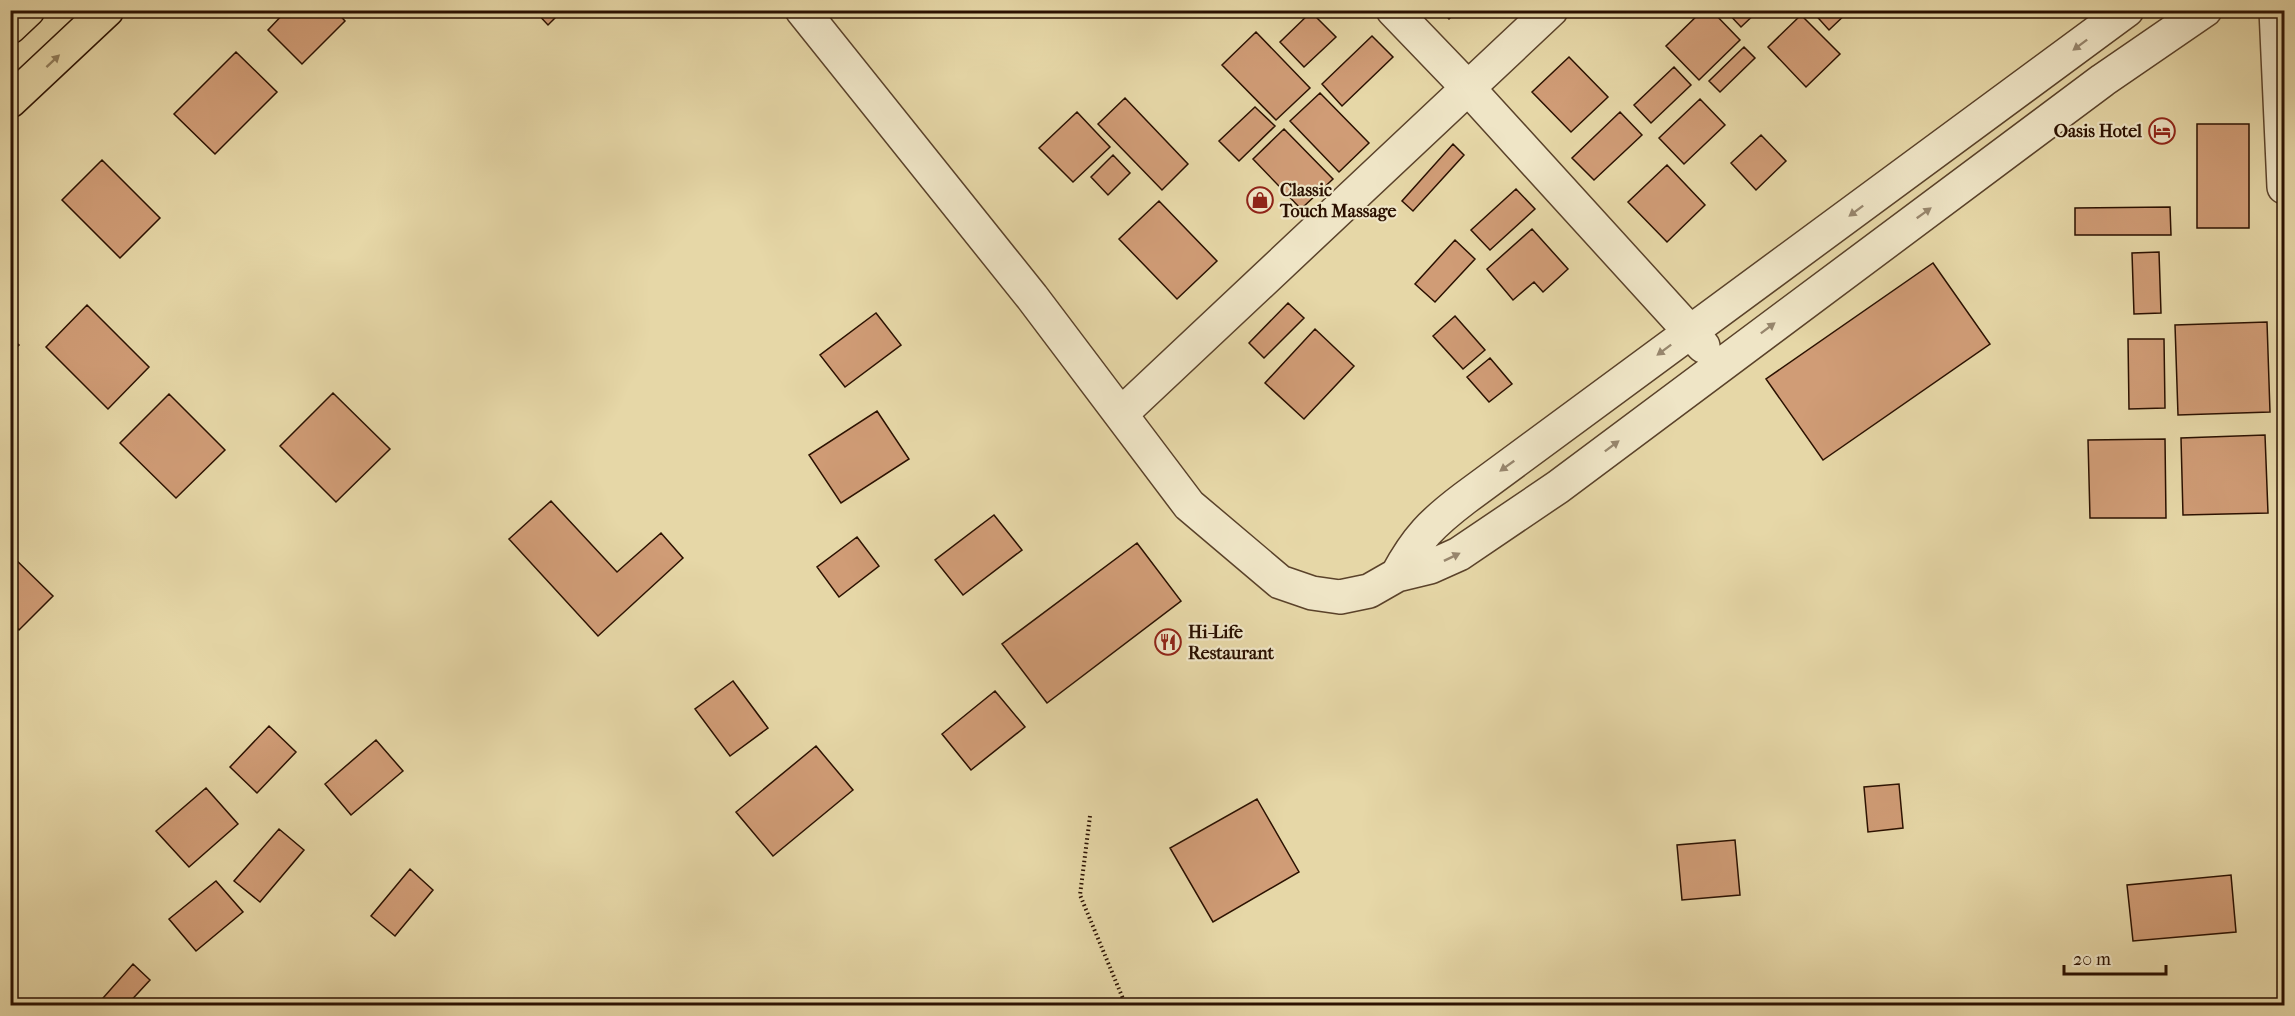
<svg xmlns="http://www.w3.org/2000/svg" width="2295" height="1016" viewBox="0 0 2295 1016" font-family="'IM FELL French Canon',serif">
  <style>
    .building { fill: #d09c76; stroke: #2b1101; stroke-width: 1.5 }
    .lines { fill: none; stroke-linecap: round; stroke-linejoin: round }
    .minor-casing { stroke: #5a422a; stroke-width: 36 }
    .major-casing { stroke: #2b1101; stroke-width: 36 }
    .path { stroke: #2b1101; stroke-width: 4; stroke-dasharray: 1.5 3; stroke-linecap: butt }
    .minor { stroke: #efe5c6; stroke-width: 33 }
    .major { stroke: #e6d7a7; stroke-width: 33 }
    .oneway { fill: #97866d }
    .oneway2 { fill: #927e5c }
    .labels { text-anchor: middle; stroke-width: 4.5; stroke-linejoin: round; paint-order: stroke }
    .poi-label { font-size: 18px; font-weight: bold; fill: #2b1101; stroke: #efe5c6; text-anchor: start }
  </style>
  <rect width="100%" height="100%" fill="#e6d7a7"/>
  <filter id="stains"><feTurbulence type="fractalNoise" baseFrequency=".00333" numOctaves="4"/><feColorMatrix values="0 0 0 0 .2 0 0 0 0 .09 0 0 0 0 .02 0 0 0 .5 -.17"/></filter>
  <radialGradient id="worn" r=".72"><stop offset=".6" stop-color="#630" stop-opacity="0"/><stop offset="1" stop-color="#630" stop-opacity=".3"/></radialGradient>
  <path class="building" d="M287,10h48l10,11 -43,43 -34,-34z
    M534,10h29l-15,15z
    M1441,10h17l-9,9z
    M1703,10h8l29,30 -41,40 -33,-34z
    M1725,10h34l-18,17z
    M1811,10h39l-21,20z
    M1311,12l25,25 -32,30 -24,-25z
    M1801,15l39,39 -34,33 -38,-40z
    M1256,32l54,56 -34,32 -54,-55z
    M1372,36l21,21 -51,49 -20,-22z
    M1744,47l11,11 -35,34 -11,-11z
    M236,52l41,40 -62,62 -41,-40z
    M1569,57l39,40 -37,35 -39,-40z
    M1674,67l17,18 -40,38 -17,-18z
    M1320,93l49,50 -30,29 -49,-51z
    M1125,98l63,66 -26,26 -64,-66z
    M1700,99l25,26 -41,39 -25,-26z
    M1255,107l20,19 -36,35 -20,-20z
    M1077,112l33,35 -37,35 -34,-34z
    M1620,112l22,23 -48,45 -22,-22z
    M2197,124h52v104h-52z
    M1284,129l49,50 -32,30 -48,-50z
    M1761,135l25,26 -30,29 -25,-27z
    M1453,144l11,11 -51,56 -11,-10z
    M1113,155l17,18 -22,22 -17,-18z
    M102,160l58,58 -40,40 -58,-58z
    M1667,165l38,40 -38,37 -39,-40z
    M1516,189l19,20 -45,41 -19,-20z
    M1159,201l58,60 -40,38 -58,-60z
    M2170,207l1,28h-96v-27z
    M1532,229l36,40 -25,23 -9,-10 -21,18 -26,-31z
    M1455,240l20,19 -40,43 -20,-18z
    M2159,252l2,61 -27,1 -2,-61z
    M1933,263l57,81 -167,116 -57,-81z
    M1288,303l16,15 -40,40 -15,-15z
    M87,305l62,62 -41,42 -62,-62z
    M876,313l25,32 -56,42 -25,-32z
    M1455,316l30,34 -22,19 -30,-33z
    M2267,322l3,90 -92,3 -3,-90z
    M1315,329l39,37 -50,53 -39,-36z
    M10,337l9,8 -9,8z
    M2128,339h36l1,69 -36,1z
    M1490,358l22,26 -23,18 -22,-25z
    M333,393l57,56 -54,53 -56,-56z
    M169,394l56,56 -49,48 -56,-55z
    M877,411l32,48 -68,44 -32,-48z
    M2265,435l3,78 -85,2 -2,-77z
    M2165,439l1,79h-76l-2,-78z
    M551,501l66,71 44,-39 22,25 -85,78 -89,-97z
    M994,515l28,35 -59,45 -28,-35z
    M857,537l22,29 -40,31 -22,-30z
    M1137,543l44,58 -134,102 -45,-59z
    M10,554l43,42 -34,34 -9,-9z
    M733,681l35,47 -38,28 -35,-47z
    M995,691l30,36 -54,43 -29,-36z
    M269,726l27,26 -39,41 -27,-26z
    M376,740l27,31 -52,44 -26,-31z
    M816,746l37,44 -80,66 -37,-44z
    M1899,784l4,44 -35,4 -4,-45z
    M206,788l32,36 -49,43 -33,-36z
    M1257,799l42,73 -86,50 -43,-74z
    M279,829l25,21 -44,52 -26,-21z
    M1735,840l5,55 -58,5 -5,-55z
    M410,869l23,21 -38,46 -24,-20z
    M2231,875l5,57 -103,9 -6,-56z
    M216,881l27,31 -47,39 -27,-32z
    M133,964l17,16 -24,26h-30z"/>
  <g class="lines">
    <g class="minor-casing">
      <path id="minor" d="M802,10l230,287 157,208 91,77 32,11 28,4 29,-6 28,-16 33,-8 29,-13 99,-67 545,-407 102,-70
        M1393,10l75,78 235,258
        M2276,10l8,177
        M1121,414l430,-404
        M1397,575c20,-37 35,-52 68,-77l662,-488"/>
    </g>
    <g class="major-casing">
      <path id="major" d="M10,27l18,-17
        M10,101l97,-91"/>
    </g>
    <path class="path" d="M1090,816l-10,79 46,111"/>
    <use href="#minor" class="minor"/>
    <use href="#major" class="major"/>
  </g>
  <defs><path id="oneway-solid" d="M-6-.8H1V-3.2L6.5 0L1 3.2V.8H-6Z" transform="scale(1.5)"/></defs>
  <g class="oneway">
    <use href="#oneway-solid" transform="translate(2080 45) rotate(143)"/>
    <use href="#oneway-solid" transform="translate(1856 211) rotate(143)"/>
    <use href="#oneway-solid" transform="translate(1924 213) rotate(-36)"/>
    <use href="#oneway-solid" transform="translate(1768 328) rotate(-37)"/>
    <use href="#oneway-solid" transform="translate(1664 350) rotate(143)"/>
    <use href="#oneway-solid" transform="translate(1612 446) rotate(-37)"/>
    <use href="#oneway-solid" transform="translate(1507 466) rotate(144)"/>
    <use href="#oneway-solid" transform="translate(1452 557) rotate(-26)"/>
  </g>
  <use class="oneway2" href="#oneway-solid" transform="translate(53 61) rotate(-43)"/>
  <defs>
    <g id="hotel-ring" transform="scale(1.35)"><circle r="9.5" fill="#efe5c6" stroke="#8f2418" stroke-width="1.5"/><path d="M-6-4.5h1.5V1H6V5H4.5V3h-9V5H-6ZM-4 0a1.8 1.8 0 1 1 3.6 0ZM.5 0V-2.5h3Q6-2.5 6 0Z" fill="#8f2418"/></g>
    <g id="shop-ring" transform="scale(1.35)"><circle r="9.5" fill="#efe5c6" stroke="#8f2418" stroke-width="1.5"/><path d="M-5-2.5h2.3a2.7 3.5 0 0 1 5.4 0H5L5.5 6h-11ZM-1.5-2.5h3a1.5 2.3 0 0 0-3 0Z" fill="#8f2418"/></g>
    <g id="restaurant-ring" transform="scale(1.35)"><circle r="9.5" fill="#efe5c6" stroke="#8f2418" stroke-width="1.5"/><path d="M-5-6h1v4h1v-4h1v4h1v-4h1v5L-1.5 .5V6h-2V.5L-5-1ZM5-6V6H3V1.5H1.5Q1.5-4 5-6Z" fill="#8f2418"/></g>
  </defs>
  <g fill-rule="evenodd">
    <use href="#hotel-ring" x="2162" y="131"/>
    <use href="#shop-ring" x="1260" y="200"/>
    <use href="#restaurant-ring" x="1168" y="642"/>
  </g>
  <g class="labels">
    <g class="poi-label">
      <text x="2142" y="137" text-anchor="end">Oasis Hotel</text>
      <text x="1280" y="196">Classic<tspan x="1280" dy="21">Touch Massage</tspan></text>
      <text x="1188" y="638">Hi-Life<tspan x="1188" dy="21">Restaurant</tspan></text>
    </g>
  </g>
  <rect width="2295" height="1016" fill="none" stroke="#e6d7a7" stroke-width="36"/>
  <rect x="12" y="12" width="2271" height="992" fill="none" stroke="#2b1101" stroke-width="3"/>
  <rect x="18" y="18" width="2259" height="980" fill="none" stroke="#2b1101" stroke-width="1.5"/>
  <path d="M2064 965v9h102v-9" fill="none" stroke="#2b1101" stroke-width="3"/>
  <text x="2073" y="965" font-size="18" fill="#2b1101" stroke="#efe5c6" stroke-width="4.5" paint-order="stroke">20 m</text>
  <rect width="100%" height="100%" filter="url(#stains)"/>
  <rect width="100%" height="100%" fill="url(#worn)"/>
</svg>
